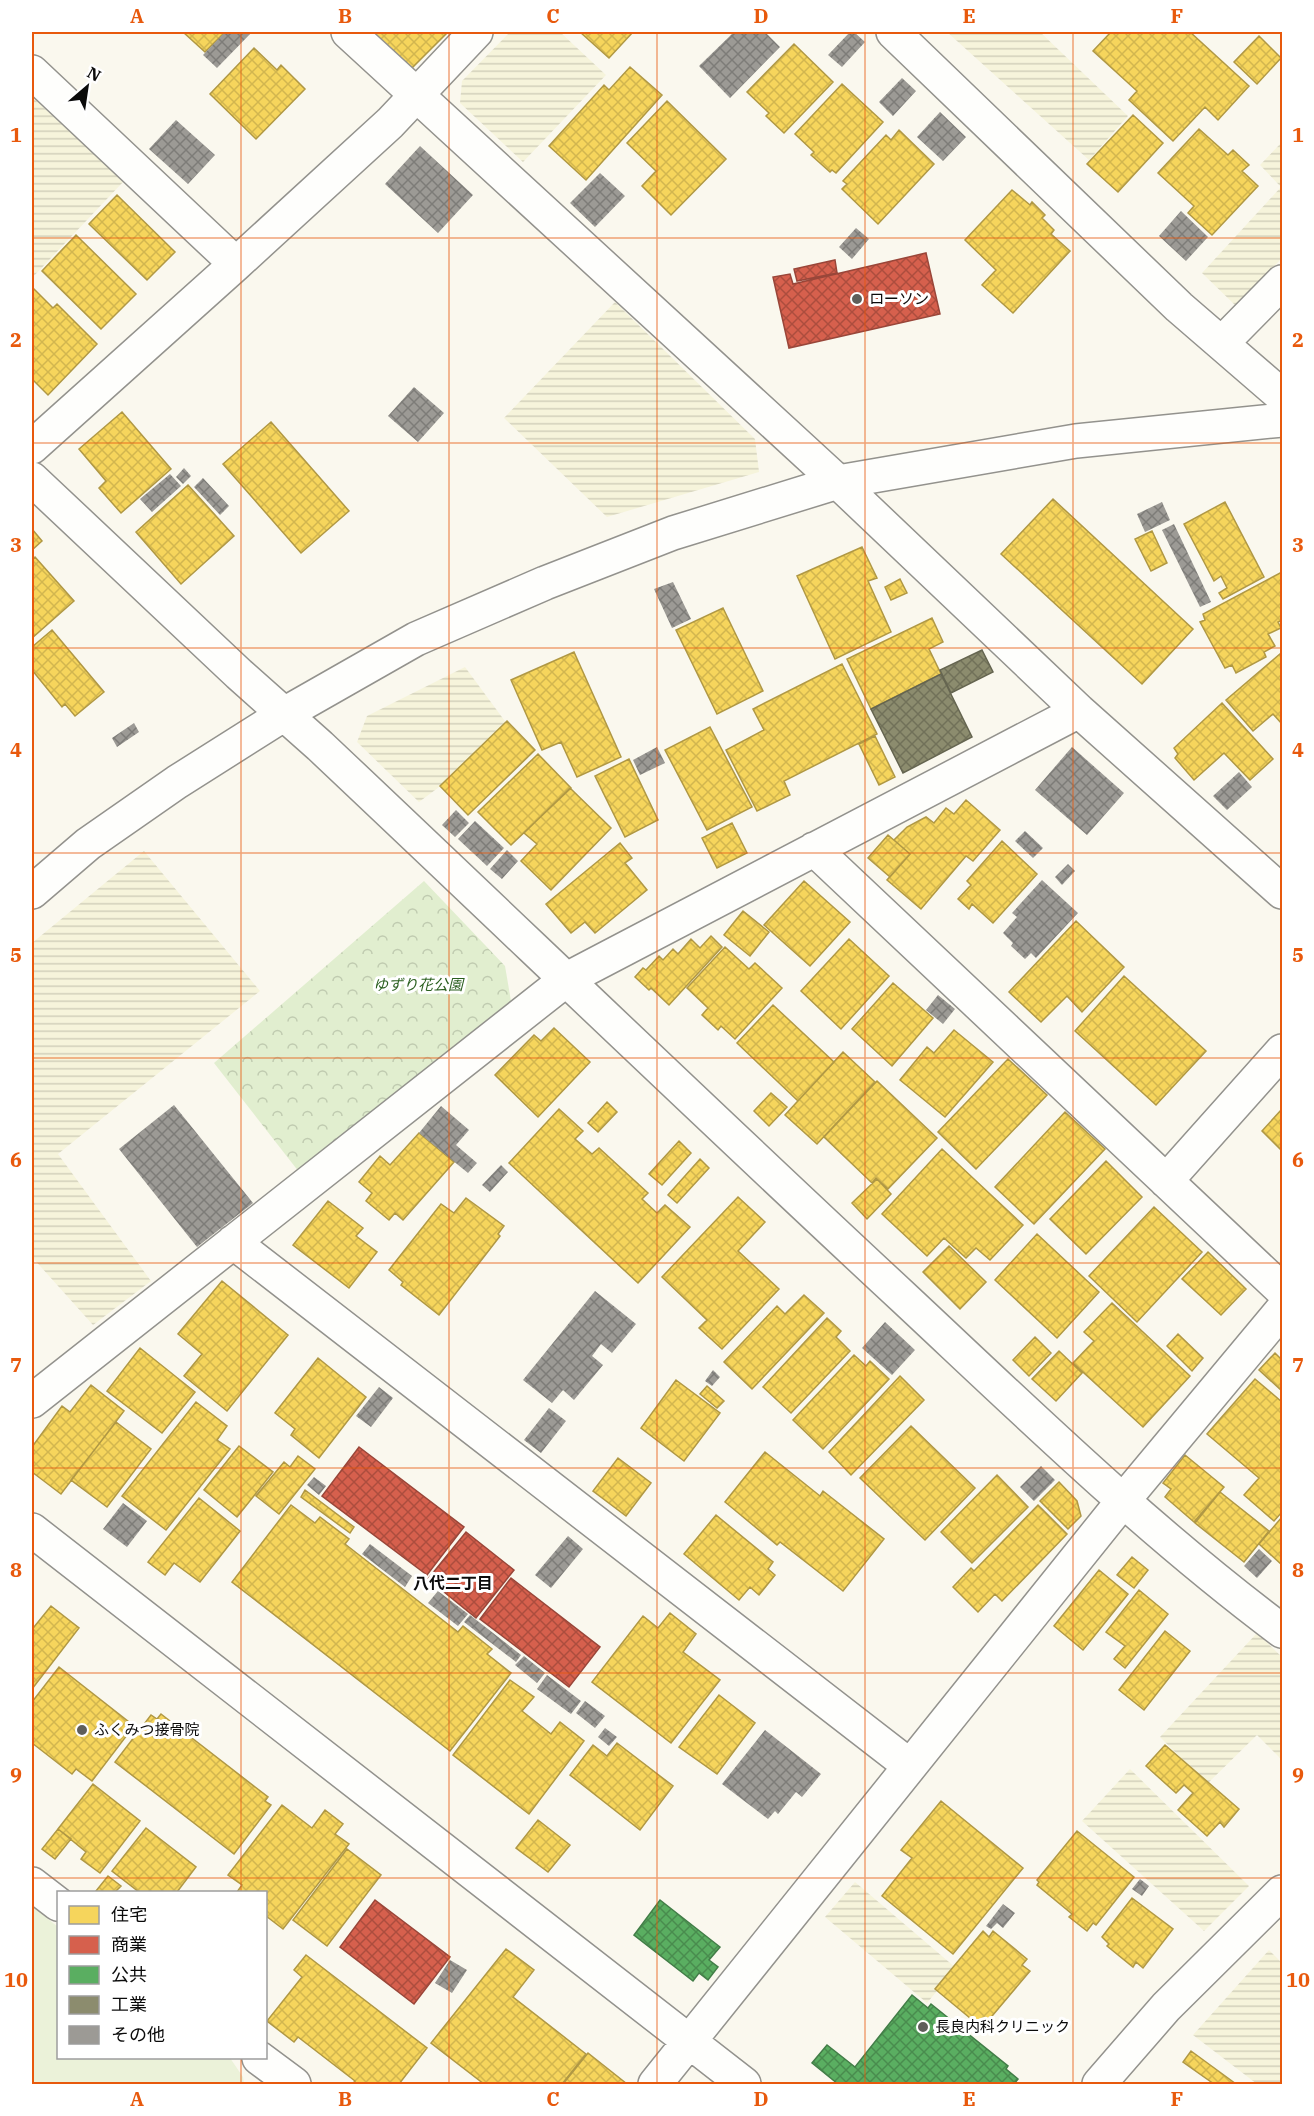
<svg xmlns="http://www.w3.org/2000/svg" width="1314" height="2116" viewBox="0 0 1314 2116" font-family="'IBM Plex Serif','Noto Sans JP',serif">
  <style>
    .farmland { fill: url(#farmland-rules) }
    .park { fill: url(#park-crowns) }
    .pitch { fill: #ebf2d9 }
    .homes { fill: url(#homes-cross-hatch); stroke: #b09844; stroke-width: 1.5 }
    .shops { fill: url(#shops-cross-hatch); stroke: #994639; stroke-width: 1.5 }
    .public { fill: url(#public-cross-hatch); stroke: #427d47; stroke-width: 1.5 }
    .industry { fill: url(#industry-cross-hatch); stroke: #656550; stroke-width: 1.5 }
    .building { fill: url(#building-cross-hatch) }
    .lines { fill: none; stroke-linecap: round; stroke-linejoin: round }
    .minor-casing { stroke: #93928d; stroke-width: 36 }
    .minor { stroke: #fefefc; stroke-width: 33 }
    .grid { fill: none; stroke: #e8590c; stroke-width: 1.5; stroke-opacity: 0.55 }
    .poi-dot { fill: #5f5e5a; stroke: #fff; stroke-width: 2 }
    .labels { text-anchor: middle; stroke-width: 6; stroke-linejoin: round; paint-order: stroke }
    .poi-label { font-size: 15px; fill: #0b0b0b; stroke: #fff; text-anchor: start }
    .park-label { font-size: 15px; font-style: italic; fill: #2a5f1f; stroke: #fff }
    .neighbourhood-label { font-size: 16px; font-weight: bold; fill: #0b0b0b; stroke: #fff }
    .neatline { fill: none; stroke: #e8590c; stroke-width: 2 }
    .grid-label { font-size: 20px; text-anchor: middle; font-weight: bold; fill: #e8590c }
  </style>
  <defs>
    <pattern id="farmland-rules" width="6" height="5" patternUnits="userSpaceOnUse" patternTransform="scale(1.5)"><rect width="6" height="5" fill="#f6f4db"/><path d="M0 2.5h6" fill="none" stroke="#d2d0bb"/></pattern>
    <pattern id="park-crowns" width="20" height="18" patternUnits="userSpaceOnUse" patternTransform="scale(1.5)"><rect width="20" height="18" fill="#e1eecf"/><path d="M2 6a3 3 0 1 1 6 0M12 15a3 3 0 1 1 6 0" fill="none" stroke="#c0cbb0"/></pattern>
    <pattern id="homes-cross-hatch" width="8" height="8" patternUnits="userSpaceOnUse" patternTransform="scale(1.5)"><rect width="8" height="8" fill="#f6d55c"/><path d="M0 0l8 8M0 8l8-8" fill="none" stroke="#d2b64f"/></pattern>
    <pattern id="shops-cross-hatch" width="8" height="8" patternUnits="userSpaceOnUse" patternTransform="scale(1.5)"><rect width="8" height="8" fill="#d6604d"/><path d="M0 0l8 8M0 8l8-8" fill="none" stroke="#ac4d3e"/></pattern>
    <pattern id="public-cross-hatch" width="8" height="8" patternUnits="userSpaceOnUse" patternTransform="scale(1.5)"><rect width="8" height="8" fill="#5aae61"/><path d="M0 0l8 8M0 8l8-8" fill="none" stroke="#498c4e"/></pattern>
    <pattern id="industry-cross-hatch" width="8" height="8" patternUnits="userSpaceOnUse" patternTransform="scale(1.5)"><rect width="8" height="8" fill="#8c8c6e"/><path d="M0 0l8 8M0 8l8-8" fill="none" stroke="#717159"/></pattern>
    <pattern id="building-cross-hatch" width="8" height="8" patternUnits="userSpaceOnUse" patternTransform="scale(1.5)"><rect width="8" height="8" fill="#9c9a95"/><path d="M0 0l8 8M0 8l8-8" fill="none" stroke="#7d7c78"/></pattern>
  </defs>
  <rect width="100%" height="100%" fill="#faf8ee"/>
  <path class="farmland" d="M510,32h50l46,43 -83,87 -63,-59 2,-22z
    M947,32h93l88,84 -39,44z
    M32,97l92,84 -92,97z
    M1282,142v116l-46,48 -34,-33 79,-86 -21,-22z
    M615,302l140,137 4,33 -152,45 -103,-99z
    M465,667l48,65 -94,70 -62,-60 10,-26z
    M144,851l116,140 -202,163 93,127 -58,44 -61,-68v-314z
    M1257,1633l25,24v103l-25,-25 -50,49 -47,-47z
    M1130,1769l119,117 -45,45 -122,-110z
    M855,1882l101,86 -29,35 -102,-86z
    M1269,1950l13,13v121h-25l-64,-49z"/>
  <path class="park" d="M424,881l81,85 7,41 -213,165 -85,-109z"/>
  <path class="pitch" d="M32,1906l26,21v131h172l13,19 1,7h-212z"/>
  <path class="homes" d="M183,32h42l-20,20z
    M371,32h77l-38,38z
    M580,32h53l-24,26z
    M1111,32h79l59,54 -31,34 -13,-13 -32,34 -44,-41 8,-9 -44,-40z
    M1259,36l22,22 -24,26 -23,-22z
    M794,44l39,38 -49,51 -18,-17 3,-3 -22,-21z
    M254,48l23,22 4,-5 24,24 -49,50 -46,-45z
    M630,67l32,28 -76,85 -37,-34 55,-61 5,5z
    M842,84l41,38 -47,51 -4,-3 -2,2 -19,-17 3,-3 -19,-18z
    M667,101l59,58 -55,56 -29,-29 14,-15 -29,-28z
    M1133,115l30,28 -45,49 -31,-28z
    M1199,129l29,26 5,-5 16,15 -7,6 16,15 -46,49 -24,-22 6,-7 -36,-33z
    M899,130l35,34 -56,60 -36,-35 5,-5 -4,-3 43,-46 5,5z
    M1012,190l18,15 2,-3 13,13 -3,3 12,12 -3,4 19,17 -57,62 -31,-28 14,-15 -31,-30z
    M117,195l58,57 -28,28 -58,-56z
    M76,235l60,59 -35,35 -59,-58z
    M32,287l21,21 4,-4 40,40 -49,51 -16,-16z
    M122,412l49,57 -50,44 -22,-25 7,-7 -27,-32z
    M271,422l78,89 -48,42 -78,-89z
    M188,485l46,51 -53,48 -45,-52z
    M1053,499l140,130 -51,55 -141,-130z
    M1225,502l39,75 -41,22 -4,-6 8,-5 -6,-12 -7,5 -30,-57z
    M32,529l10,12 -10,9z
    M1152,531l15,32 -16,8 -16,-32z
    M862,547l15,31 -9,3 23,51 -56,27 -38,-83z
    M35,557l39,44 -42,37v-78z
    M1282,572v48l-4,2 3,6 -13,6 7,12 -11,6 2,5 -30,16 -4,-8 -7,3 -25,-46 5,-2 -2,-6z
    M900,579l7,14 -16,7 -6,-13z
    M723,608l40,83 -46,23 -41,-84z
    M932,618l11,24 -14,7 12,25 -70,35 -24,-50z
    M52,630l52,62 -29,24 -10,-12 -3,3 -30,-37v-23z
    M574,652l47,105 -44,20 -16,-35 -19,8 -31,-70z
    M1281,653l1,71 -9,-10 -20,17 -27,-31z
    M842,664l35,70 -93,47 6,14 -33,16 -31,-61 38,-20 -11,-21z
    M1222,703l51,56 -23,21 -26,-27 -30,27 -19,-22 3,-4 -4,-6z
    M507,721l28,29 -67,65 -28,-29z
    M710,727l42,80 -45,23 -42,-80z
    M875,736l20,41 -16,8 -20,-41z
    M538,754l33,34 -60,57 -33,-33z
    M629,759l29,61 -33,17 -30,-61z
    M570,788l41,40 -60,62 -30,-29 16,-17 -13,-11z
    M966,800l34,30 -27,31 -7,-5 -45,53 -34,-29 23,-26 -16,-14 13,-13 19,-10 8,6 12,-15 8,6z
    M732,823l15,30 -30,15 -15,-30z
    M888,835l22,19 -20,23 -22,-19z
    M1002,841l35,33 -44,49 -21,-19 -3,5 -11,-10 13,-14 -4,-4z
    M620,843l12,15 -7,5 22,27 -52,43 -10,-11 -14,11 -25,-29z
    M804,881l46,41 -40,44 -46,-41z
    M743,911l26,21 -19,24 -26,-21z
    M1076,921l48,46 -42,45 -15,-16 -26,26 -32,-30z
    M711,936l11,11 -53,58 -18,-17 -2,2 -14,-13 8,-9 3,2 13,-14 4,4 10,-11 5,5 13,-15 9,9z
    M849,939l40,37 -48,53 -40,-38z
    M725,947l24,22 6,-6 27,25 -47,51 -14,-13 -3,4 -16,-15 6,-7 -21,-20z
    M1124,976l82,75 -50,54 -81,-74z
    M893,983l40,35 -41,48 -40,-37z
    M773,1005l61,57 -36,39 -61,-58z
    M554,1028l36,34 -52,55 -43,-42 39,-40 7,6z
    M954,1030l39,32 -48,55 -45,-37 27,-33 7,6z
    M843,1052l32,30 -58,62 -32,-29z
    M1008,1059l39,36 -71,74 -38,-37z
    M877,1081l60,57 -49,51 -12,-11 -4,5 -48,-46z
    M771,1093l16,14 -18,19 -15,-15z
    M607,1102l10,10 -19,20 -10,-9z
    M559,1109l24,22 -8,8 17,15 7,-6 49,45 -6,6 15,14 8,-8 25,22 -52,56 -129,-120z
    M1282,1109v42l-20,-20z
    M1065,1112l40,37 -71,75 -39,-37z
    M419,1133l35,29 -51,58 -8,-7 -6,7 -23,-19 6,-8 -13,-11 21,-26 10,9z
    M679,1141l12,12 -29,32 -13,-11z
    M942,1149l81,76 -33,35 -14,-12 -10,10 -22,-20 -17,18 -45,-42z
    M700,1159l9,9 -32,35 -9,-8z
    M1106,1161l36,36 -56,57 -36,-35z
    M877,1179l14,15 -24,25 -15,-16z
    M738,1197l27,25 -27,29 41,38 -57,60 -23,-21 8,-8 -45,-43z
    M466,1198l38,28 -6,8 2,2 -61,79 -38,-30 2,-3 -14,-12 52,-66 13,9z
    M328,1201l35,27 -7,8 21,16 -28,36 -56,-43z
    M1154,1207l48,45 -65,70 -48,-46z
    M1037,1234l62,58 -42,46 -62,-58z
    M949,1246l37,36 -26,27 -37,-37z
    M1208,1252l38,37 -25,26 -39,-36z
    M222,1281l66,54 -61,76 -43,-35 18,-22 -24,-20z
    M804,1295l20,18 -72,76 -28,-27 53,-56 8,8z
    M1112,1303l78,73 -47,51 -70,-64 21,-22 -10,-9z
    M827,1318l14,13 -5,6 14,14 -59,62 -28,-26z
    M1178,1334l25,24 -11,13 -25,-25z
    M1035,1337l16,16 -22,23 -16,-16z
    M140,1348l55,44 -33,41 -55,-42z
    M1059,1351l23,22 -26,28 -24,-22z
    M1275,1353l7,7v31l-23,-21z
    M854,1355l12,11 4,-5 19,18 -66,70 -30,-29z
    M318,1358l48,39 -47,61 -28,-23 4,-6 -20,-16z
    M900,1376l24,24 -73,75 -22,-23z
    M1255,1379l27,23v110l-8,9 -30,-26 15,-17 -52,-44z
    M676,1380l44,33 -36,48 -43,-33z
    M91,1385l33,26 -63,83 -29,-22v-25l30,-41 8,6z
    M707,1386l17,15 -7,7 -17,-14z
    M196,1402l31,24 -10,14 13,9 -64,81 -44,-34z
    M116,1422l35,27 -44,58 -36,-27z
    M911,1426l64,62 -50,52 -65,-62z
    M239,1446l34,26 -36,45 -33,-27z
    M765,1452l55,44 3,-5 61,48 -41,52 -63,-49 -3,3 -52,-43z
    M1185,1455l39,32 -30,35 -29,-25 6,-8 -8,-6z
    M298,1456l17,13 -36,45 -23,-18 28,-34 6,5z
    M618,1458l33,25 -25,33 -33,-25z
    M997,1475l31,32 -56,56 -31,-31z
    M1059,1482l18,19 4,15 -13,13 -28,-28z
    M305,1490l49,37 -4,6 -49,-36z
    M1220,1492l49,39 -25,31 -49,-39z
    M199,1498l41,33 -40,51 -26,-19 -9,12 -17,-13z
    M291,1505l24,18 5,-6 29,22 -4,5 113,88 5,-6 29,23 -5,5 24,19 -61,78 -218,-169z
    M1038,1505l29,29 -65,67 -7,-7 -17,18 -25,-25 18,-19 3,3z
    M716,1515l57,47 -5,7 7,6 -16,20 -9,-8 -11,13 -55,-46z
    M1282,1517v48l-23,-21z
    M1132,1557l16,13 -14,18 -17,-13z
    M1099,1570l29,24 -45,56 -29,-24z
    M1139,1590l29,24 -43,54 -11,-9 11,-13 -19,-14z
    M51,1606l28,22 -47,61v-63l2,1z
    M670,1613l26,21 -13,18 37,28 -49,63 -79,-61 51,-66 15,12z
    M1165,1631l25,20 -46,59 -25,-20z
    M59,1667l75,59 -42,55 -16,-12 -4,5 -40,-31v-41z
    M510,1680l24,17 -12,14 29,23 9,-12 24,19 -55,73 -76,-59z
    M719,1695l36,28 -38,51 -38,-27z
    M161,1714l107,83 -3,4 6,4 -37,49 -119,-92 36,-47 6,4z
    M617,1743l56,43 -33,44 -70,-55 23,-30 14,11z
    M1165,1745l74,64 -15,18 -4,-5 -13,14 -29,-26 15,-17 -9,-8 -8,8 -30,-27z
    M93,1784l47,37 -40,52 -19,-14 5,-7 -28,-23z
    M941,1801l82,67 -70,86 -71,-58 30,-38 -11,-8z
    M282,1805l30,23 13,-18 18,14 -8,10 14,10 -66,85 -17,-13v-24h-29l5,-7 -14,-10z
    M538,1820l32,25 -22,27 -32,-24z
    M146,1828l50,39 -19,25h-38l-27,-21z
    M58,1829l13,10 -16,20 -13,-10z
    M1077,1831l57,46 -38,48 -3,-2 -6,8 -18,-14 3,-3 -35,-29 2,-3 -2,-2z
    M347,1849l34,26 -54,71 -34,-26z
    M108,1876l13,10 -6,6h-17l-2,-1z
    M1132,1898l41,31 -30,39 -7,-6 -3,5 -26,-21 2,-2 -7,-7z
    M983,1931l6,6 4,-6 34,28 -5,6 8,6 -48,57 -47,-39z
    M506,1949l28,21 -21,27 73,57 -24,30h-78l-53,-41z
    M306,1955l121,93 -28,36h-47l3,-3 -57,-44 -4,5 -27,-21 35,-44 -8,-7z
    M1191,2051l45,33h-22l-31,-22z
    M588,2053l39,31h-64z"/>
  <path class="shops" d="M926,253l14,61 -151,34 -16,-71 17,-3 3,10z
    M835,260l2,13 -40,8 -3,-12z
    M359,1447l105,80 -37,48 -105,-79z
    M466,1532l48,38 -38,48 -48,-39z
    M511,1578l89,69 -31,40 -89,-68z
    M375,1900l75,57 -36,47 -74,-57z"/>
  <path class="public" d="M660,1900l60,47 -11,13 9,7 -10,13 -9,-7 -6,8 -59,-46z
    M912,1995l16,13 3,-4 77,62 -2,3 12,10 -4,5h-176l-26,-21 15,-18 28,22z"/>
  <path class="industry" d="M982,650l11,22 -42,21 -11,-23z
    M941,674l31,63 -69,36 -32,-64z"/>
  <path class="building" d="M225,32h27l-35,36 -14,-13z
    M734,32h31l15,15 -50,51 -31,-32z
    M850,32h4l11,10 -23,25 -14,-12z
    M902,78l14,13 -23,25 -14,-14z
    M940,112l26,25 -23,24 -26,-24z
    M176,120l39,35 -27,29 -39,-35z
    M420,146l53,49 -35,38 -53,-49z
    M600,173l25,23 -30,31 -25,-24z
    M1181,211l27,26 -22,24 -27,-25z
    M856,228l13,11 -17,20 -13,-12z
    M414,387l30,26 -26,29 -30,-26z
    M184,468l7,8 -8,8 -7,-7z
    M170,474l11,12 -29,26 -12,-13z
    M203,478l26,28 -9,9 -26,-28z
    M1162,502l8,18 -25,12 -8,-18z
    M1174,524l37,78 -11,5 -38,-77z
    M673,582l18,37 -19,9 -18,-39z
    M134,723l5,9 -22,15 -5,-9z
    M657,747l8,16 -25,12 -7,-15z
    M1072,747l52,46 -37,42 -52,-45z
    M1239,772l13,15 -25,23 -14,-14z
    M456,810l13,13 -14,14 -13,-12z
    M475,821l29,27 -17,18 -29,-27z
    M1025,831l18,17 -10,10 -18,-17z
    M507,850l11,11 -16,18 -12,-10z
    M1068,864l7,7 -13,14 -7,-8z
    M1042,880l36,33 -42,45 -5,-5 -6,6 -14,-13 2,-3 -10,-10 14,-16 -5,-4z
    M938,995l17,14 -12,15 -17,-14z
    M174,1105l79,98 -56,44 -78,-98z
    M441,1106l28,24 -13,15 21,18 -9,10 -49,-40z
    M501,1165l7,7 -18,20 -8,-7z
    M595,1291l41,33 -24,29 -11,-9 -9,12 11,9 -29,35 -11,-10 -11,13 -29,-23z
    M885,1322l30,28 -23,25 -30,-27z
    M713,1370l7,7 -8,9 -7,-5z
    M379,1387l14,11 -22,29 -15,-11z
    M549,1408l17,13 -25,32 -17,-13z
    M1041,1466l14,14 -21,21 -14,-14z
    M314,1477l12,9 -7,9 -12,-10z
    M123,1503l24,18 -20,26 -24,-18z
    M568,1536l15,13 -32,39 -16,-13z
    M370,1544l42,32 -7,11 -43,-33z
    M1259,1549l13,12 -15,17 -13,-12z
    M421,1576l16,12 -4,5 -15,-12z
    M438,1591l30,23 -10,12 -30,-23z
    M470,1615l51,40 -5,7 -52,-40z
    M524,1656l21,17 -8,10 -22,-18z
    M547,1675l34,26 -10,13 -34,-25z
    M585,1701l20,15 -10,12 -19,-15z
    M605,1728l12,9 -8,9 -11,-9z
    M765,1730l56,44 -19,23 -6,-5 -18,22 -3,-3 -7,8 -46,-35z
    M1140,1879l9,7 -7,10 -10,-7z
    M1003,1904l12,9 -12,15 -6,-5 -6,6 -5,-3z
    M450,1960l17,10 -15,23 -17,-10z"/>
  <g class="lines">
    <g class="minor-casing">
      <path id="minor" d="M348,32l490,450 241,229 203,181
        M893,32l286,275 103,89
        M32,72l204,192
        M1222,343l60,-61
        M32,447l204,-183 154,-141 86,-91
        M32,479l207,195 81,72c194,183 387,369 583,551 123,115 244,233 379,334
        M814,849l468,441
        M32,892l56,-48 89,-62 109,-69 130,-74 129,-56 128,-50 165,-51 238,-41 206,-21
        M1166,1181l116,-130
        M233,1242l677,524
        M32,1401l535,-422 512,-268
        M32,1530l712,554
        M32,1884l26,20
        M259,2058l35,26
        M655,2084l467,-582 160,-192
        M1099,2084l67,-77 116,-115"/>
    </g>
    <use href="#minor" class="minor"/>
  </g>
  <path class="grid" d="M241,32v1860M449,32v2052M657,32v2052M865,32v2052M1073,32v2052M32,238h1250M32,443h1250M32,648h1250M32,853h1250M32,1058h1250M32,1263h1250M32,1468h1250M32,1673h1250M32,1878h1250M241,2058v26"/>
  <g class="poi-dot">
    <circle cx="857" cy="299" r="6"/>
    <circle cx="82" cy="1730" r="6"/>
    <circle cx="923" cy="2027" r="6"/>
  </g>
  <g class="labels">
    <g class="poi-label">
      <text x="869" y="304">ローソン</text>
      <text x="94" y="1735">ふくみつ接骨院</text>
      <text x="935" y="2032">長良内科クリニック</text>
    </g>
    <g class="park-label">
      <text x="418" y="990">ゆずり花公園</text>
    </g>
    <g class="neighbourhood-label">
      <text x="453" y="1589">八代二丁目</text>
    </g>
  </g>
  <rect width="1314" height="2116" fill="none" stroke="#ffffff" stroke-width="66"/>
  <rect x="57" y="1891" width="210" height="168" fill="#ffffff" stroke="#9d9d9d" stroke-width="1.5"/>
  <rect x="69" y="1906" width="30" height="18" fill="#f6d55c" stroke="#9d9d9d" stroke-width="1.5"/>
  <text x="111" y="1921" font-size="18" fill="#0b0b0b">住宅</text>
  <rect x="69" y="1936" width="30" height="18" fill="#d6604d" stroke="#9d9d9d" stroke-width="1.5"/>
  <text x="111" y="1951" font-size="18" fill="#0b0b0b">商業</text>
  <rect x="69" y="1966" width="30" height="18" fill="#5aae61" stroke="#9d9d9d" stroke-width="1.5"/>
  <text x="111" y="1981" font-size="18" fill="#0b0b0b">公共</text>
  <rect x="69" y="1996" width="30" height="18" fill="#8c8c6e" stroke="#9d9d9d" stroke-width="1.5"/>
  <text x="111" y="2011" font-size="18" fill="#0b0b0b">工業</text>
  <rect x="69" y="2026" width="30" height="18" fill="#9c9a95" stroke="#9d9d9d" stroke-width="1.5"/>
  <text x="111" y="2041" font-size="18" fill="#0b0b0b">その他</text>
  <g transform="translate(87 87) rotate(29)" stroke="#ffffff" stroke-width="4.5" paint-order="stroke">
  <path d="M0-4.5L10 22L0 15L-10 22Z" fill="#0b0b0b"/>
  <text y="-9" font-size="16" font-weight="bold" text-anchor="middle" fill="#0b0b0b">N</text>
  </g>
  <rect x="33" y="33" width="1248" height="2050" class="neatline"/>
  <g class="grid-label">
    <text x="137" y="23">A</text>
    <text x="345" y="23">B</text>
    <text x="553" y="23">C</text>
    <text x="761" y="23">D</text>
    <text x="969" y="23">E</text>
    <text x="1177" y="23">F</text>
    <text x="16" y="142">1</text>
    <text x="1298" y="142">1</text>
    <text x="16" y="347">2</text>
    <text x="1298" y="347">2</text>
    <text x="16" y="552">3</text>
    <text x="1298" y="552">3</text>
    <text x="16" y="757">4</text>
    <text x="1298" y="757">4</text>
    <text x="16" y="962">5</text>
    <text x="1298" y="962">5</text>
    <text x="16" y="1167">6</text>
    <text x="1298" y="1167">6</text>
    <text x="16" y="1372">7</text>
    <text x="1298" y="1372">7</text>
    <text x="16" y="1577">8</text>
    <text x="1298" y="1577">8</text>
    <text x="16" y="1782">9</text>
    <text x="1298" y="1782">9</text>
    <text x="16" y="1987">10</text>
    <text x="1298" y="1987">10</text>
    <text x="137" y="2106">A</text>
    <text x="345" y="2106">B</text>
    <text x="553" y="2106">C</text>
    <text x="761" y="2106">D</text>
    <text x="969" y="2106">E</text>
    <text x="1177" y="2106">F</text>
  </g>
</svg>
